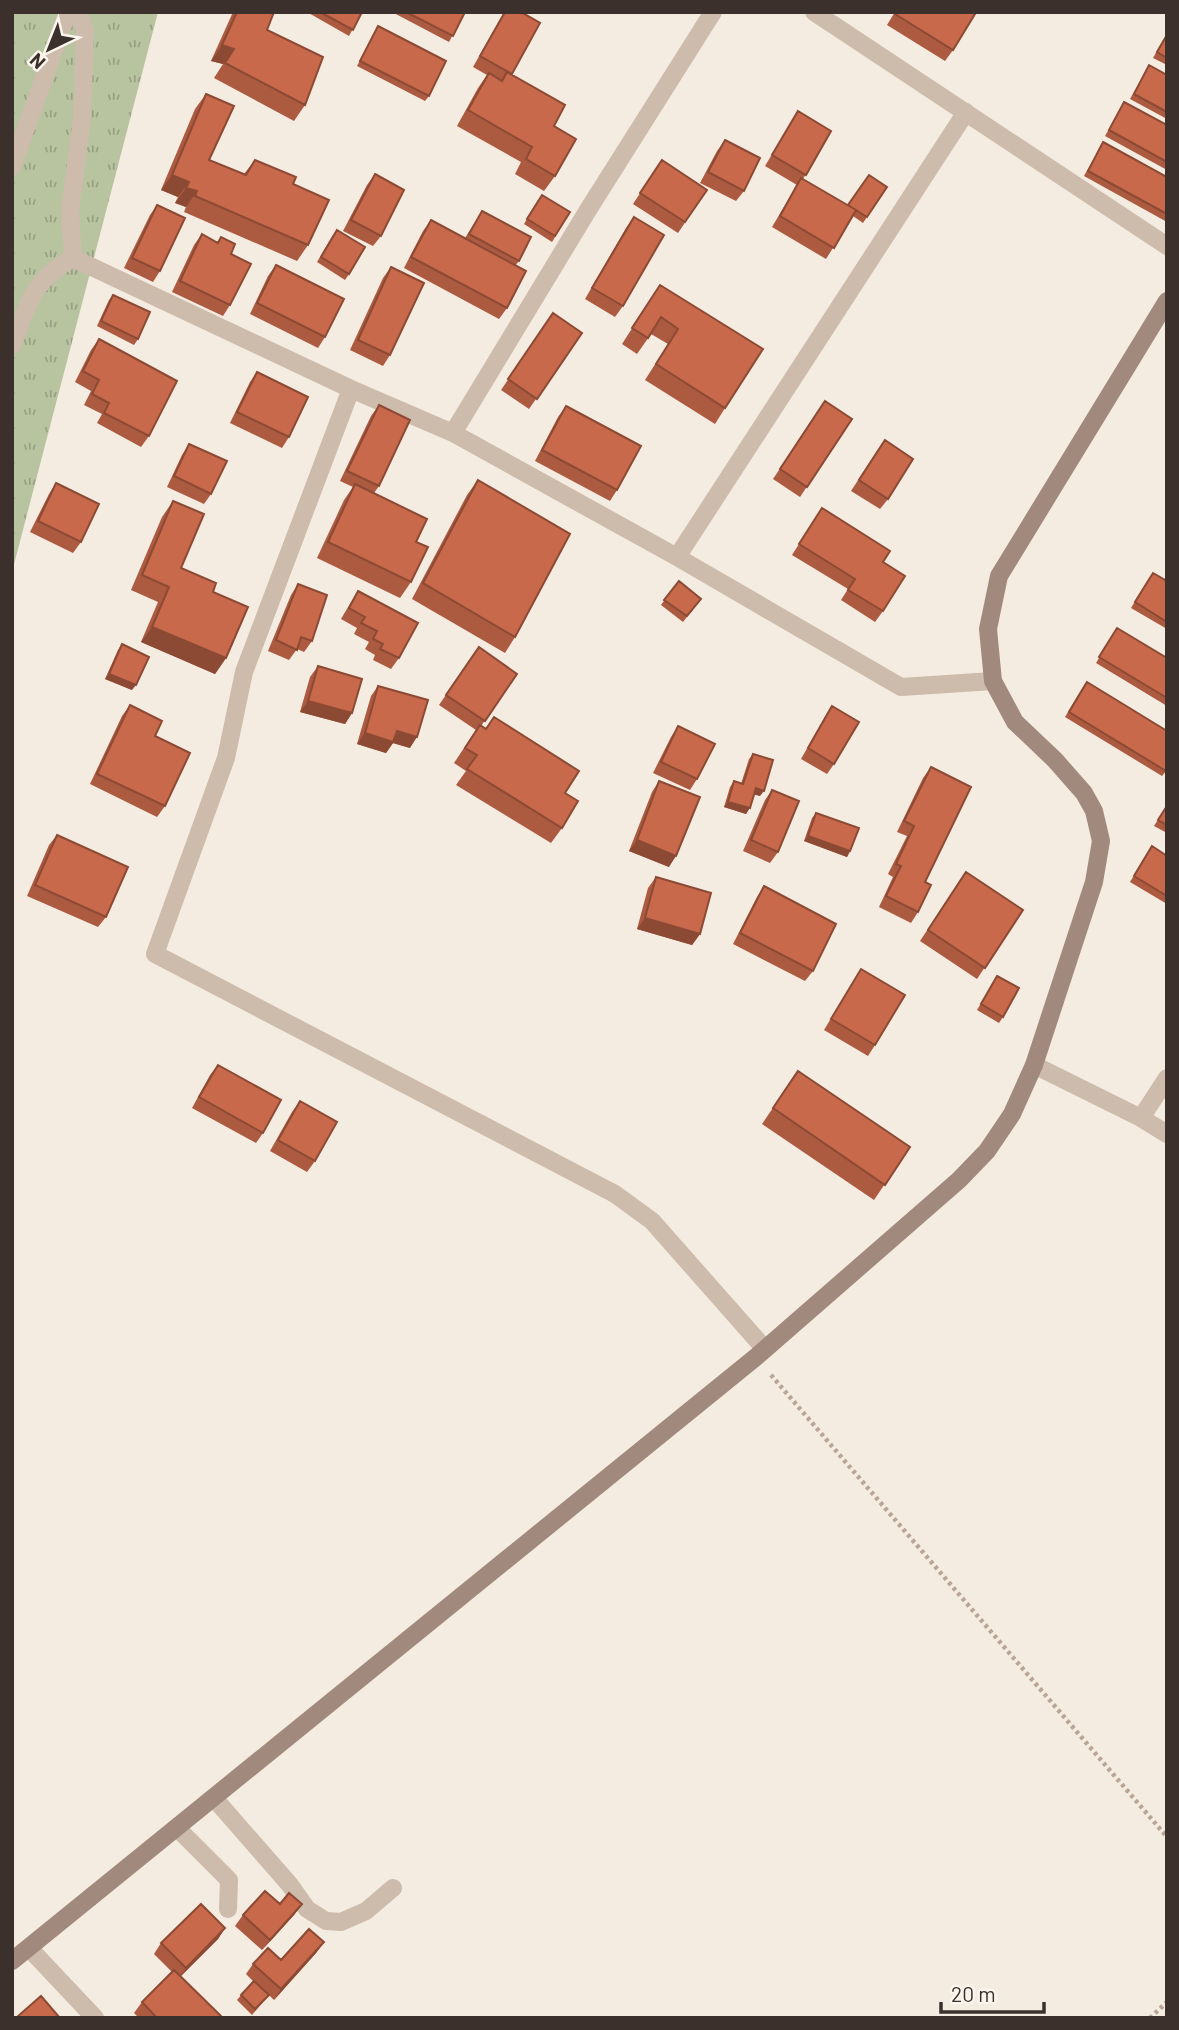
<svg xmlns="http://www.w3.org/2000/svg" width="1179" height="2030" viewBox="0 0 1179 2030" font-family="Barlow,sans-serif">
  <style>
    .grass { fill: url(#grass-tufts) }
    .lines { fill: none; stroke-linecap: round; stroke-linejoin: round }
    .path { stroke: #b9a596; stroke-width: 4.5; stroke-dasharray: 3.5 3.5; stroke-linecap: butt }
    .street { stroke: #cdbbac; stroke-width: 18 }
    .secondary { stroke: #a18a7d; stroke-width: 18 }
    .wall { fill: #ac5a40 }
    .shaded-wall { fill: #8c4a34 }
    .building { fill: #c8694b; stroke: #8c4a34; stroke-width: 2 }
  </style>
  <defs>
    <pattern id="grass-tufts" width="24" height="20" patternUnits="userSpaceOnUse" patternTransform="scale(1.75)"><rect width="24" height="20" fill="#b8c4a0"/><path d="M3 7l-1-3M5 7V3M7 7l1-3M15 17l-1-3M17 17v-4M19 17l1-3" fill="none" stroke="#97a083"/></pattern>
  </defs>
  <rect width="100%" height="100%" fill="#f4ebe1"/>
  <path class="grass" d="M12,12h146l-146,560z"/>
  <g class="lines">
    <path class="path" d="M771,1375l396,462
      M1150,2018l17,-16"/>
    <path class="street" d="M814,12l353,234
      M12,167l52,-145 7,-10
      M73,258l278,131 102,44 224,124 224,130 92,-6
      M73,258l-3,-47 12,-93 3,-87 -6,-19
      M12,345c17,-41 19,-64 61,-87
      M351,389l-107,283 -18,86 -71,196 460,240 37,27 113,128
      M453,433l135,-223 125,-198
      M677,557l289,-445
      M1034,1065l107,53 26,16
      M1141,1118l26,-40
      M214,1798l76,87 17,24 19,12 15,1 25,-11 27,-23
      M177,1828l52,52 -1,29
      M29,1948l66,70"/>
    <path class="secondary" d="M12,1961l744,-604 203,-177 28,-29 25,-37 22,-49 60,-183 7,-41 -7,-30 -10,-18 -29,-33 -40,-38 -22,-41 -5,-52 11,-53 168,-275"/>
  </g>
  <path class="wall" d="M233,12h41l-7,18 38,75 -11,16 -80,-43 9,-14 -12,-3z
    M307,12h55l-13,24z
    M392,12h73l-16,30z
    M504,12h17l-9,63 42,51 1,50 -11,15 -29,-17 6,-12 -64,-36 21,-38 9,-13 -14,-8z
    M895,12h77l-19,38 -8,11 -58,-36z
    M378,26l51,70 -4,5 -68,-35z
    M1167,33v32l-14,-7z
    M1149,65l18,10v44l-37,-20z
    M206,94l3,66 35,14 11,-14 38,24 15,61 -11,16 -113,-49 2,-5 -11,-4 3,-6 -17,-7 34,-81z
    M1124,102l43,23v45l-62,-34z
    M798,111l33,20 -28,48 45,27 39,-19 -24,36 -10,-7 -27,43 -54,-32 25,-42 -32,-19z
    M725,140l19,51 -8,10 -36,-18 17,-32z
    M1103,142l64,35v45l-83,-46z
    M662,160l45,30 -29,43 -45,-29z
    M375,174l6,62 -8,10 -30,-15 24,-46z
    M538,200l32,12 -18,30 -28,-18z
    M157,205l3,66 -7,11 -29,-14 26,-53z
    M482,211l37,50 -4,5 -8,42 -8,11 -95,-51 19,-37 8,-11 34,18z
    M634,217l-11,89 -8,11 -30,-18 41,-71z
    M202,234l15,8 4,-5 10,17 -1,51 -7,11 -51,-24 22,-47z
    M333,235l16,39 -4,6 -28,-18z
    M276,265l49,72 -7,11 -68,-34 18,-38z
    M391,267l-1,88 -7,11 -33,-16 33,-72z
    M660,285l65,123 -10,16 -70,-44 23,-36 -17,-10 -14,20 -15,-10z
    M113,295l25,44 -4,6 -37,-19 12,-26z
    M553,313l29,20 -53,76 -28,-19z
    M99,339l50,97 -8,11 -44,-24 5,-9 -18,-9 7,-14 -16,-9 16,-32z
    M257,372l32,65 -7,11 -52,-25 20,-41z
    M825,401l27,18 -52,78 -27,-18z
    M379,405v81l-5,7 42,49 -5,40 -11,16 -83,-40 27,-58 9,-13 -13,-6 31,-65z
    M566,406l51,84 -7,11 -75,-40 23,-44z
    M189,444l22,50 -7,10 -37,-17 15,-32z
    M877,451l11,48 -8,10 -29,-18z
    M478,480l37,157 -10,16 -93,-54 55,-104z
    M56,483l25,59 -8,11 -43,-21 19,-38z
    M173,501l8,67 32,24 13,66 -11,16 -74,-32 17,-40 -27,-12 31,-73z
    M822,508l61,54v49l-8,11 -34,-22 7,-11 -56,-34z
    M1149,578l18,3v48l-36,-21z
    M679,581l18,23 -14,18 -22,-17z
    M298,584l14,57 -8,11 -7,-3 -8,11 -21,-9 23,-56z
    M358,591l41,67 -8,11 -18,-9 2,-5 -10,-6 4,-7 -15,-8 3,-6 -16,-9 10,-17z
    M1114,633l53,25v48l-71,-43z
    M122,644l10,46 -27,-11 13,-29z
    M479,647l38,27 -36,52 5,3 8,-12 71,76 -3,35 -11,15 -95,-58 10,-14 -12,-8 22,-33 -37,-25z
    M318,666l34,47 -7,11 -45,-12 10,-35z
    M378,686l32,62 -17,-5 -7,10 -29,-9 14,-48z
    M1083,687l84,83 -5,6 -97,-59z
    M130,705l25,31 10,70 -8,11 -67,-33 32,-68z
    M832,706l2,58 -7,10 -26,-15 24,-42z
    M678,726l19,53 -7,11 -37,-17 18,-36z
    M753,754l7,42 -6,-2 -8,20 -22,-7 6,-20 4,-6 7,3 8,-25z
    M931,767l-6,115 -7,30 -7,11 -32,-16 14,-30 -5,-3 19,-38 -10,-4 26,-54z
    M659,781l10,86 -40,-16 23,-59z
    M772,790l6,62 -8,11 -27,-12 22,-51z
    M1167,805v28l-13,-7z
    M816,813l34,38 -3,6 -43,-16 8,-23z
    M57,835l49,82 -8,10 -71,-31 22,-51z
    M1148,852l19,4v48l-37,-22z
    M966,872l57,38 -46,69 -57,-38z
    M656,877l44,57 -8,11 -55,-16 11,-41z
    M764,886l49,85 -8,10 -72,-37 24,-47z
    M861,969l14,76 -7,11 -44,-26z
    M997,976l6,41 -4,6 -22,-13z
    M218,1065l45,68 -7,10 -64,-35 18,-33z
    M798,1071l112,76 -36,53 -112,-76z
    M300,1101l15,60 -8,11 -37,-21 22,-39z
    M302,1904l-8,11 -32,35 -27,-24 8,-11z
    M225,1928l-7,11 -38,38 39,41h-80l-5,-5 8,-11 30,-30 -18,-18 7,-11z
    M324,1942l-8,11 -42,47 -5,-5 -17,20 -15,-15 16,-19 -7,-7 7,-10 28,-4z"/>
  <path class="shaded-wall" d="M222,45l12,4 -11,15 -12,-3z
    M172,175l17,7 -11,15 -17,-7z
    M186,188l11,3 -11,16 -11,-4z
    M152,627l74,31 -11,16 -74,-32z
    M109,674l27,11 -4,5 -27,-11z
    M308,701l44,12 -7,11 -45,-12z
    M397,731l20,6 -7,11 -17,-5 -7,10 -29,-9 8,-11z
    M756,788l8,3 -4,5 -8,-2z
    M728,802l22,6 -4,6 -22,-7z
    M808,836l42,15 -3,6 -43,-16z
    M637,840l39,16 -7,11 -40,-16z
    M645,918l55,16 -8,11 -55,-16z
    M302,1904l-8,11 -32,35 8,-10z
    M225,1928l-7,11 -39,39 7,-10z
    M324,1942l-8,11 -42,47 7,-11z"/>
  <path class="building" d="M237,12h37l-7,18 56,27 -18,48 -80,-42 9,-14 -12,-4z
    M320,12h42l-9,18z
    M406,12h59l-12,24z
    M505,12h16l19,11 -28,51 -32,-18z
    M896,12h76l3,2 -22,36 -58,-36z
    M378,26l68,35 -17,35 -69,-35z
    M1167,35v23l-10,-6z
    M1149,65l18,10v37l-33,-18z
    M507,72l58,33 -11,21 22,13 -21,37 -29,-17 6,-12 -64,-37 21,-37 13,8z
    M206,94l28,12 -25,54 37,15 9,-15 41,17 -3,7 36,16 -21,45 -113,-49 2,-5 -11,-3 3,-6 -17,-7z
    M1124,102l43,23v37l-58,-32z
    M798,111l33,20 -25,44 -34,-20z
    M725,140l35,18 -16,33 -36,-19z
    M1103,142l64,35v37l-79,-43z
    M662,160l45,30 -22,32 -45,-29z
    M375,174l29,16 -23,46 -30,-16z
    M869,175l18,12 -20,30 -19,-12z
    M801,178l55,32 -22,38 -54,-32z
    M542,195l28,17 -15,24 -28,-17z
    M157,205l28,13 -25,53 -28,-13z
    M482,211l49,26 -12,24 -50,-27z
    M634,217l30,18 -41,71 -31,-18z
    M431,220l95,51 -19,37 -96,-51z
    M337,230l28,17 -16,27 -28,-17z
    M202,234l16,9 3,-6 14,7 -4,10 20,10 -21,41 -50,-24z
    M276,265l68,34 -19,38 -68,-34z
    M391,267l33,16 -34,72 -32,-15z
    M660,285l103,64 -38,59 -69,-44 22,-35 -17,-12 -13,21 -16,-10z
    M113,295l37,17 -12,27 -37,-18z
    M553,313l29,20 -45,66 -29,-20z
    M99,339l78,42 -28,55 -45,-23 5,-10 -17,-9 7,-14 -16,-9z
    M257,372l51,25 -19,40 -52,-25z
    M825,401l27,18 -45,68 -27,-18z
    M379,405l31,15 -31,66 -32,-15z
    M566,406l75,40 -24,44 -75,-40z
    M885,440l28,19 -25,40 -29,-19z
    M189,444l38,17 -16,33 -37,-18z
    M478,480l92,54 -55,103 -92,-54z
    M56,483l43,21 -18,38 -43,-21z
    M355,484l72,35 -11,23 12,5 -17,35 -83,-40z
    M173,501l31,13 -23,54 35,15 -3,9 35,15 -22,51 -74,-31 17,-40 -27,-12z
    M822,508l68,43 -7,11 22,14 -22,35 -35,-21 7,-11 -56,-35z
    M1153,573l14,8v41l-32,-20z
    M679,581l22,18 -14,17 -23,-16z
    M298,584l29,11 -15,46 -11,-4 -4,13 -21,-10z
    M358,591l60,32 -19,35 -19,-9 3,-5 -10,-5 4,-8 -16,-8 4,-6 -16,-9z
    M1117,628l50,30v40l-68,-41z
    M122,644l27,13 -13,28 -27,-11z
    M479,647l38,27 -32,47 -39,-26z
    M318,666l44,13 -10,34 -44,-12z
    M1087,682l80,49 -1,40 -97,-59z
    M378,686l50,14 -11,37 -20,-6 -4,11 -28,-9z
    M130,705l32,16 -7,15 35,17 -25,53 -68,-32z
    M832,706l27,16 -25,42 -26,-16z
    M494,717l85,54 -14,22 13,8 -16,27 -95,-59 10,-14 -12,-7 15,-23 6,4z
    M678,726l37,18 -18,35 -36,-17z
    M753,754l20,6 -9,31 -8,-3 -6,20 -22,-6 6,-21 9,3z
    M931,767l40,20 -46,95 6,3 -13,27 -32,-16 15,-30 -5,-2 18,-38 -10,-5z
    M659,781l41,16 -24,59 -39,-16z
    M772,790l27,11 -21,51 -27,-12z
    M1167,806v19l-9,-5z
    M816,813l43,15 -9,23 -42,-15z
    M57,835l71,32 -22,50 -71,-32z
    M1152,846l15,10v40l-33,-20z
    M966,872l57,38 -38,58 -57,-38z
    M656,877l55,16 -11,41 -55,-16z
    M764,886l72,38 -23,47 -73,-38z
    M861,969l44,26 -30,50 -44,-26z
    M997,976l22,12 -16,29 -22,-13z
    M218,1065l63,35 -18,33 -64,-36z
    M798,1071l112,76 -25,38 -112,-77z
    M300,1101l37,21 -22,39 -37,-21z
    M265,1891l15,13 9,-11 13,11 -32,36 -27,-25z
    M201,1904l24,24 -39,40 -25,-25z
    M309,1929l15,13 -43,47 -28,-25 15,-16 13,12z
    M174,1970l47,46 -2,2h-62l-15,-16z
    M254,1981l15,14 -14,14 -14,-14z
    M41,1996l19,22h-42l-1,-1z"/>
  <rect width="1179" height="2030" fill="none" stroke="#3b302b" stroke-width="28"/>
  <g transform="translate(49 49) rotate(223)" stroke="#fbf5ee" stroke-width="5" paint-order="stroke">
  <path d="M0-5L12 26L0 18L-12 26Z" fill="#3b302b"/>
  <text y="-10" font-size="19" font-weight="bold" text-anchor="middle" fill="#3b302b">N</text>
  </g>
  <path d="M941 2002v10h103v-10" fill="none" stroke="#3b302b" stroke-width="3.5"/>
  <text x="951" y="2002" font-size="21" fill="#3b302b" stroke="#fbf5ee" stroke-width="5" paint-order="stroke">20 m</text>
</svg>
